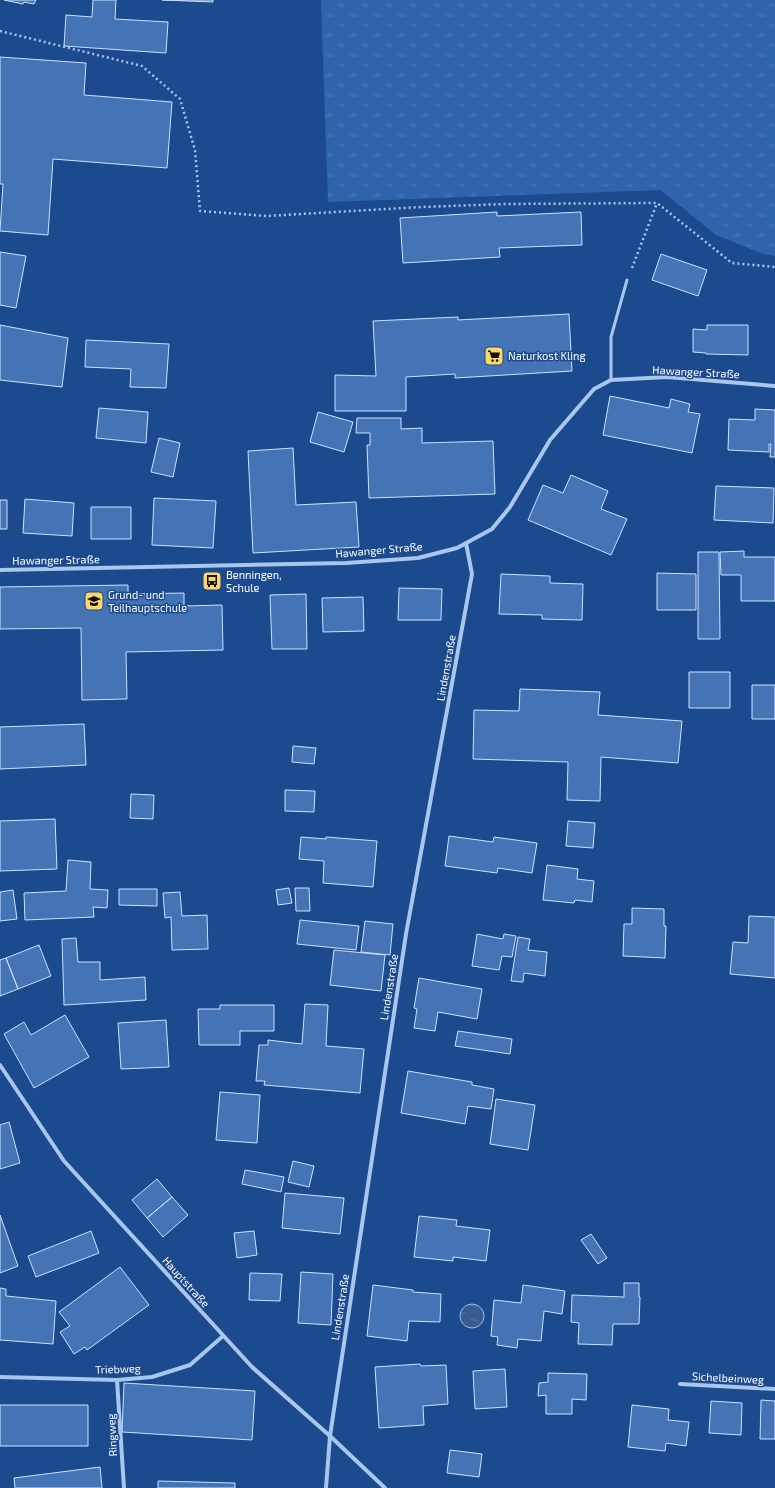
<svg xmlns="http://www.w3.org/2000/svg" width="775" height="1488" viewBox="0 0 775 1488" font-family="'Exo 2',sans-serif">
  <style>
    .grass { fill: url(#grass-tufts) }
    .water { fill: url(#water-ripples); stroke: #9cc1ef }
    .building { fill: #4474b6; stroke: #cfe1fa }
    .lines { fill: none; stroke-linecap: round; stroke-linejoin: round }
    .path { stroke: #a9c6ed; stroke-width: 2.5; stroke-dasharray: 2 3; stroke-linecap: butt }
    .service { stroke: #a9c6ed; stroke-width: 3 }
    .minor { stroke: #a9c6ed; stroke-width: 4 }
    .labels { text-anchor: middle; stroke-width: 3; stroke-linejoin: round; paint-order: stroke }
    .poi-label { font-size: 11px; fill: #fff; stroke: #1c4a8e; text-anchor: start }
    .street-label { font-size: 11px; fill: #fff; stroke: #1c4a8e }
  </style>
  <defs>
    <pattern id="grass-tufts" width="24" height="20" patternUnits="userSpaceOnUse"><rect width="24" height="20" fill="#2f64ac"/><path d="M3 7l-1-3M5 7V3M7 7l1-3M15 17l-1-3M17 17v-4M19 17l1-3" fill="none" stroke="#4e7bb8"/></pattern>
    <pattern id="water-ripples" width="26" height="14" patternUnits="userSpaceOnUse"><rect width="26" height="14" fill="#3a5b8d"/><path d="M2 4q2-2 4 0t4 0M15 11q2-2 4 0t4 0" fill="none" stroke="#58749e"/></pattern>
  </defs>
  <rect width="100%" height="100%" fill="#1c4a8e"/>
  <path class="grass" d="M321,0h454v256l-12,-2 -47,-19 -55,-45 -333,12z"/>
  <path class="water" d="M460 1316a12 12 0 1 1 24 0a12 12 0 1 1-24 0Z"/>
  <path class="building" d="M4,0h32l-2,4 -10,-2 -1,2z
    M93,0h23l-1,19 53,3 -2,31 -102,-7 2,-31 26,2z
    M162,0h51v2z
    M0,57l86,6 -2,32 88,7 -5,66 -114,-9 -5,76 -48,-4 3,-47h-3z
    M497,212v4l84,-4 1,33 -83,3 1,9 -97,6 -3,-45z
    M0,252l26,4 -10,52 -16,-3z
    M661,254l46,16 -9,26 -46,-16z
    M569,314l3,57 -117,7v-4l-49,3v34h-71v-36l41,1 -3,-55 85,-4v3z
    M0,325l68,13 -6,49 -62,-7z
    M707,325h41v30l-42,-1v-1l-13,-1v-23l14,1z
    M86,340l83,4 -3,44 -36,-1 1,-18 -46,-2z
    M610,396l59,12 2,-9 19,5 -2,8 12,2 -8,39 -89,-18z
    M99,408l49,4 -2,31 -50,-5z
    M755,409l20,1v47h-5l1,-13h-2v8l-41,-2 1,-31 26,1z
    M318,412l35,10 -9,30 -34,-10z
    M357,418h44v11l21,-1v15l71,-2 2,53 -126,4 -2,-53h3v-12h-14z
    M159,438l21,5 -7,34 -22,-5z
    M293,448l3,57 60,-3 3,45 -106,6 -5,-102z
    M571,475l37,16 -7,18 26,10 -16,36 -83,-35 15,-35 20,8z
    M716,486l58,2 -1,35 -59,-3z
    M154,498l62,3 -3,47 -61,-3z
    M25,499l49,4 -2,33 -49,-3z
    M0,500h7v29h-7z
    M91,507h40v32h-40z
    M744,551v6h31v44h-34v-26h-20l-1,-23z
    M698,552h21l1,87h-22z
    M657,573l39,1v36h-39z
    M501,574l49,2v7l33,1 -1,36 -40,-1v-4l-43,-1z
    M128,585v9l56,-1v13l38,-1 1,45 -97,2 1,47 -45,1 -1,-72 -81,1v-42z
    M399,588l43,1 -1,31h-43z
    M306,594l1,55h-35l-2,-54z
    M363,597l1,34 -41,1 -1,-34z
    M689,672h41v36h-41z
    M752,685h23v34h-23z
    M520,689l80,3 -2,23 84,6 -4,42 -77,-6 -1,44 -33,-1 1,-38 -95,-3 1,-49 45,1z
    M84,724l2,41 -86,4v-42z
    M293,746l23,2 -2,16 -22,-2z
    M285,790l30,1 -1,21 -29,-1z
    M131,794l23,1 -1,24 -23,-1z
    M55,819l2,50 -57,2v-50z
    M568,821l27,2 -2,25 -27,-2z
    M449,836l44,6 1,-5 43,6 -5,30 -34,-5 -1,5 -52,-7z
    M301,837l25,2v-2l51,4 -4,46 -50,-4 1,-22 -25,-2z
    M68,860l23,2 -1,27 18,1 -1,18 -14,-1 1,10 -69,3 -1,-27 42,-2z
    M547,865l31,4 -1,10 17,2 -2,21 -17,-2 -1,3 -31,-3z
    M289,888l3,15 -14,2 -2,-15z
    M295,888h14l1,23h-14z
    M119,889h38v17l-38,-1z
    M13,890l4,29 -17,2v-29z
    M180,892l2,24 25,-1 1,34 -36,1 -1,-33 -6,1 -2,-25z
    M632,908l32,1v17h2l-1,32 -42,-2 1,-32h8z
    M749,916l26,1v61l-45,-4 3,-32 15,1z
    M300,920l59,6 -3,24 -59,-6z
    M365,921l28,3 -3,31 -29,-3z
    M477,934l26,5 1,-5 12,2 -4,21 -10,-1 -3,14 -27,-4z
    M518,937l12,2 -2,11 19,2 -2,24 -21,-3 -1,9 -12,-1z
    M76,938l2,24h22v18l45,-3 1,23 -82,5 -2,-66z
    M39,945l12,31 -33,13 -12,-31z
    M334,950l51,5 -4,36 -51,-6z
    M6,958l12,31 -18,7v-36z
    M419,978l63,11 -5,30 -39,-7 -3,19 -21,-3 3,-19 -3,-1z
    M305,1004l23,1 -2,41 38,3 -4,44 -96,-8 1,-4h-9l3,-36h9v-5l34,4z
    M220,1005h54v26h-34v14h-41l-1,-36h22z
    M65,1015l24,42 -55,31 -30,-54 20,-12 7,13z
    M166,1020l3,47 -48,2 -3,-46z
    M458,1031l54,8 -2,15 -55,-8z
    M408,1071l64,11v3l22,4 -3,20 -23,-3 -3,18 -64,-11z
    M220,1092l40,3 -3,48 -41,-3z
    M496,1099l39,6 -7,45 -38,-6z
    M9,1122l11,41 -20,6v-44z
    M293,1161l21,5 -5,21 -21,-5z
    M245,1170l39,7 -3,15 -39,-8z
    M157,1179l15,18 -25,21 -15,-18z
    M285,1193l59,5 -4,36 -58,-6z
    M172,1197l16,18 -25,22 -16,-19z
    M0,1215l18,51 -18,7z
    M419,1216l38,4 -1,6 34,4 -4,31 -33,-4v4l-39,-4z
    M91,1231l8,22 -63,24 -8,-21z
    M254,1231l3,24 -20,3 -3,-25z
    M591,1234l16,24 -9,6 -17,-24z
    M120,1267l29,38 -62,45 -2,-3 -11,7 -14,-22 10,-6 -11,-14z
    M301,1272l32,2 -2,51 -33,-2z
    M250,1273l32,1 -2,27 -31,-1z
    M624,1283h15v14h1l-1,27h-26l-1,21 -34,-1 1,-21 -8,-1 1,-27 52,2z
    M373,1285l40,5v2l28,2 -1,28 -31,-1 -2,20 -40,-5z
    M523,1285l42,6 -3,23 -18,-3 -3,30 -23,-2 -1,9 -20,-3 1,-8 -7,-1 3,-36 27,3z
    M0,1288l6,1v7l50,5 -3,43 -53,-4z
    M420,1364l1,2 25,-1 2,39 -25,2 1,19 -45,3 -4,-61z
    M505,1369l2,38 -32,2 -2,-38z
    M548,1373l39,1 -1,26 -14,-1v15h-26v-19l-8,1 1,-13 9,-1z
    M124,1383l131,8 -3,49 -130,-8z
    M761,1400l14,1v38h-15z
    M711,1401l31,2 -1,32 -32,-2z
    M0,1405h88v41h-88z
    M632,1405l37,4 -1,11 21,2 -3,24 -20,-3 -1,8 -37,-4z
    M450,1450l32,4 -3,23 -32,-4z
    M100,1467l2,21h-87l-1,-10z
    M158,1481l77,2v5h-77z"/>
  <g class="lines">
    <path class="path" d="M0,31l142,35 38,33 15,51 5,61 67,5 154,-9 85,-3 151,-1 75,60 43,4
      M632,268l25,-65"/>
    <path class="service" d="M611,380v-43l16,-57"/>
    <path class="minor" d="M0,570l346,-7 72,-5 39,-10 35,-19 18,-22 40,-67 44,-51 17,-9 56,-3 108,9
      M0,1065l64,96 188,206 78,69 55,52
      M0,1377l117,3 35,-3 38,-12 33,-29
      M117,1380l7,108
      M680,1384l95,5
      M326,1488l4,-52 76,-502 66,-360 -6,-31"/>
  </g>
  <defs>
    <g id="supermarket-square" transform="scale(1)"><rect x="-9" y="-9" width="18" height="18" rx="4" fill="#fed667" stroke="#1c4a8e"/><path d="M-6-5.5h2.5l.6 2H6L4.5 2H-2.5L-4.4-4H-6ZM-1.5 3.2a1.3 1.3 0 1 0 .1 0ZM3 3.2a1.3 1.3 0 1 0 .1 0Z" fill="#111"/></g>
    <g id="bus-square" transform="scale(1)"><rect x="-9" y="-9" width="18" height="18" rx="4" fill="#fed667" stroke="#1c4a8e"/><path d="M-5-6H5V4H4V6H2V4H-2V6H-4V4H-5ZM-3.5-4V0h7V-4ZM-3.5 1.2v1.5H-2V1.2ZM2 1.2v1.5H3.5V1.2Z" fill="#111"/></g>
    <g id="school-square" transform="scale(1)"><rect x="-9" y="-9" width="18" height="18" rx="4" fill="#fed667" stroke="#1c4a8e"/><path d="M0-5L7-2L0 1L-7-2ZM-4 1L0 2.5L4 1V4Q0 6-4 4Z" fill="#111"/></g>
  </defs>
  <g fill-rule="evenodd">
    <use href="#supermarket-square" x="494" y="356"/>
    <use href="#bus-square" x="212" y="581"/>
    <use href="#school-square" x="94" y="601"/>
  </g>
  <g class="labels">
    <g class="poi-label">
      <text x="508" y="360">Naturkost Kling</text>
      <text x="226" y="579">Benningen,<tspan x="226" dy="13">Schule</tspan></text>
      <text x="108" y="599">Grund- und<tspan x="108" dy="13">Teilhauptschule</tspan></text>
    </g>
    <g class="street-label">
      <text transform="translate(696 372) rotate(3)" y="4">Hawanger Straße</text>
      <text transform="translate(379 550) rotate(-5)" y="4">Hawanger Straße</text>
      <text transform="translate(56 560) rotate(-1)" y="4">Hawanger Straße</text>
      <text transform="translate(446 668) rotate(-80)" y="4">Lindenstraße</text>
      <text transform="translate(389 987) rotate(-81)" y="4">Lindenstraße</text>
      <text transform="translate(186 1282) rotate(48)" y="4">Hauptstraße</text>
      <text transform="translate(340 1307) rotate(-81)" y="4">Lindenstraße</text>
      <text transform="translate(118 1369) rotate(-2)" y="4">Triebweg</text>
      <text transform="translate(728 1378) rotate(3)" y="4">Sichelbeinweg</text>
      <text transform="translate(112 1435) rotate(-93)" y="4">Ringweg</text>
    </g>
  </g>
</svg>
